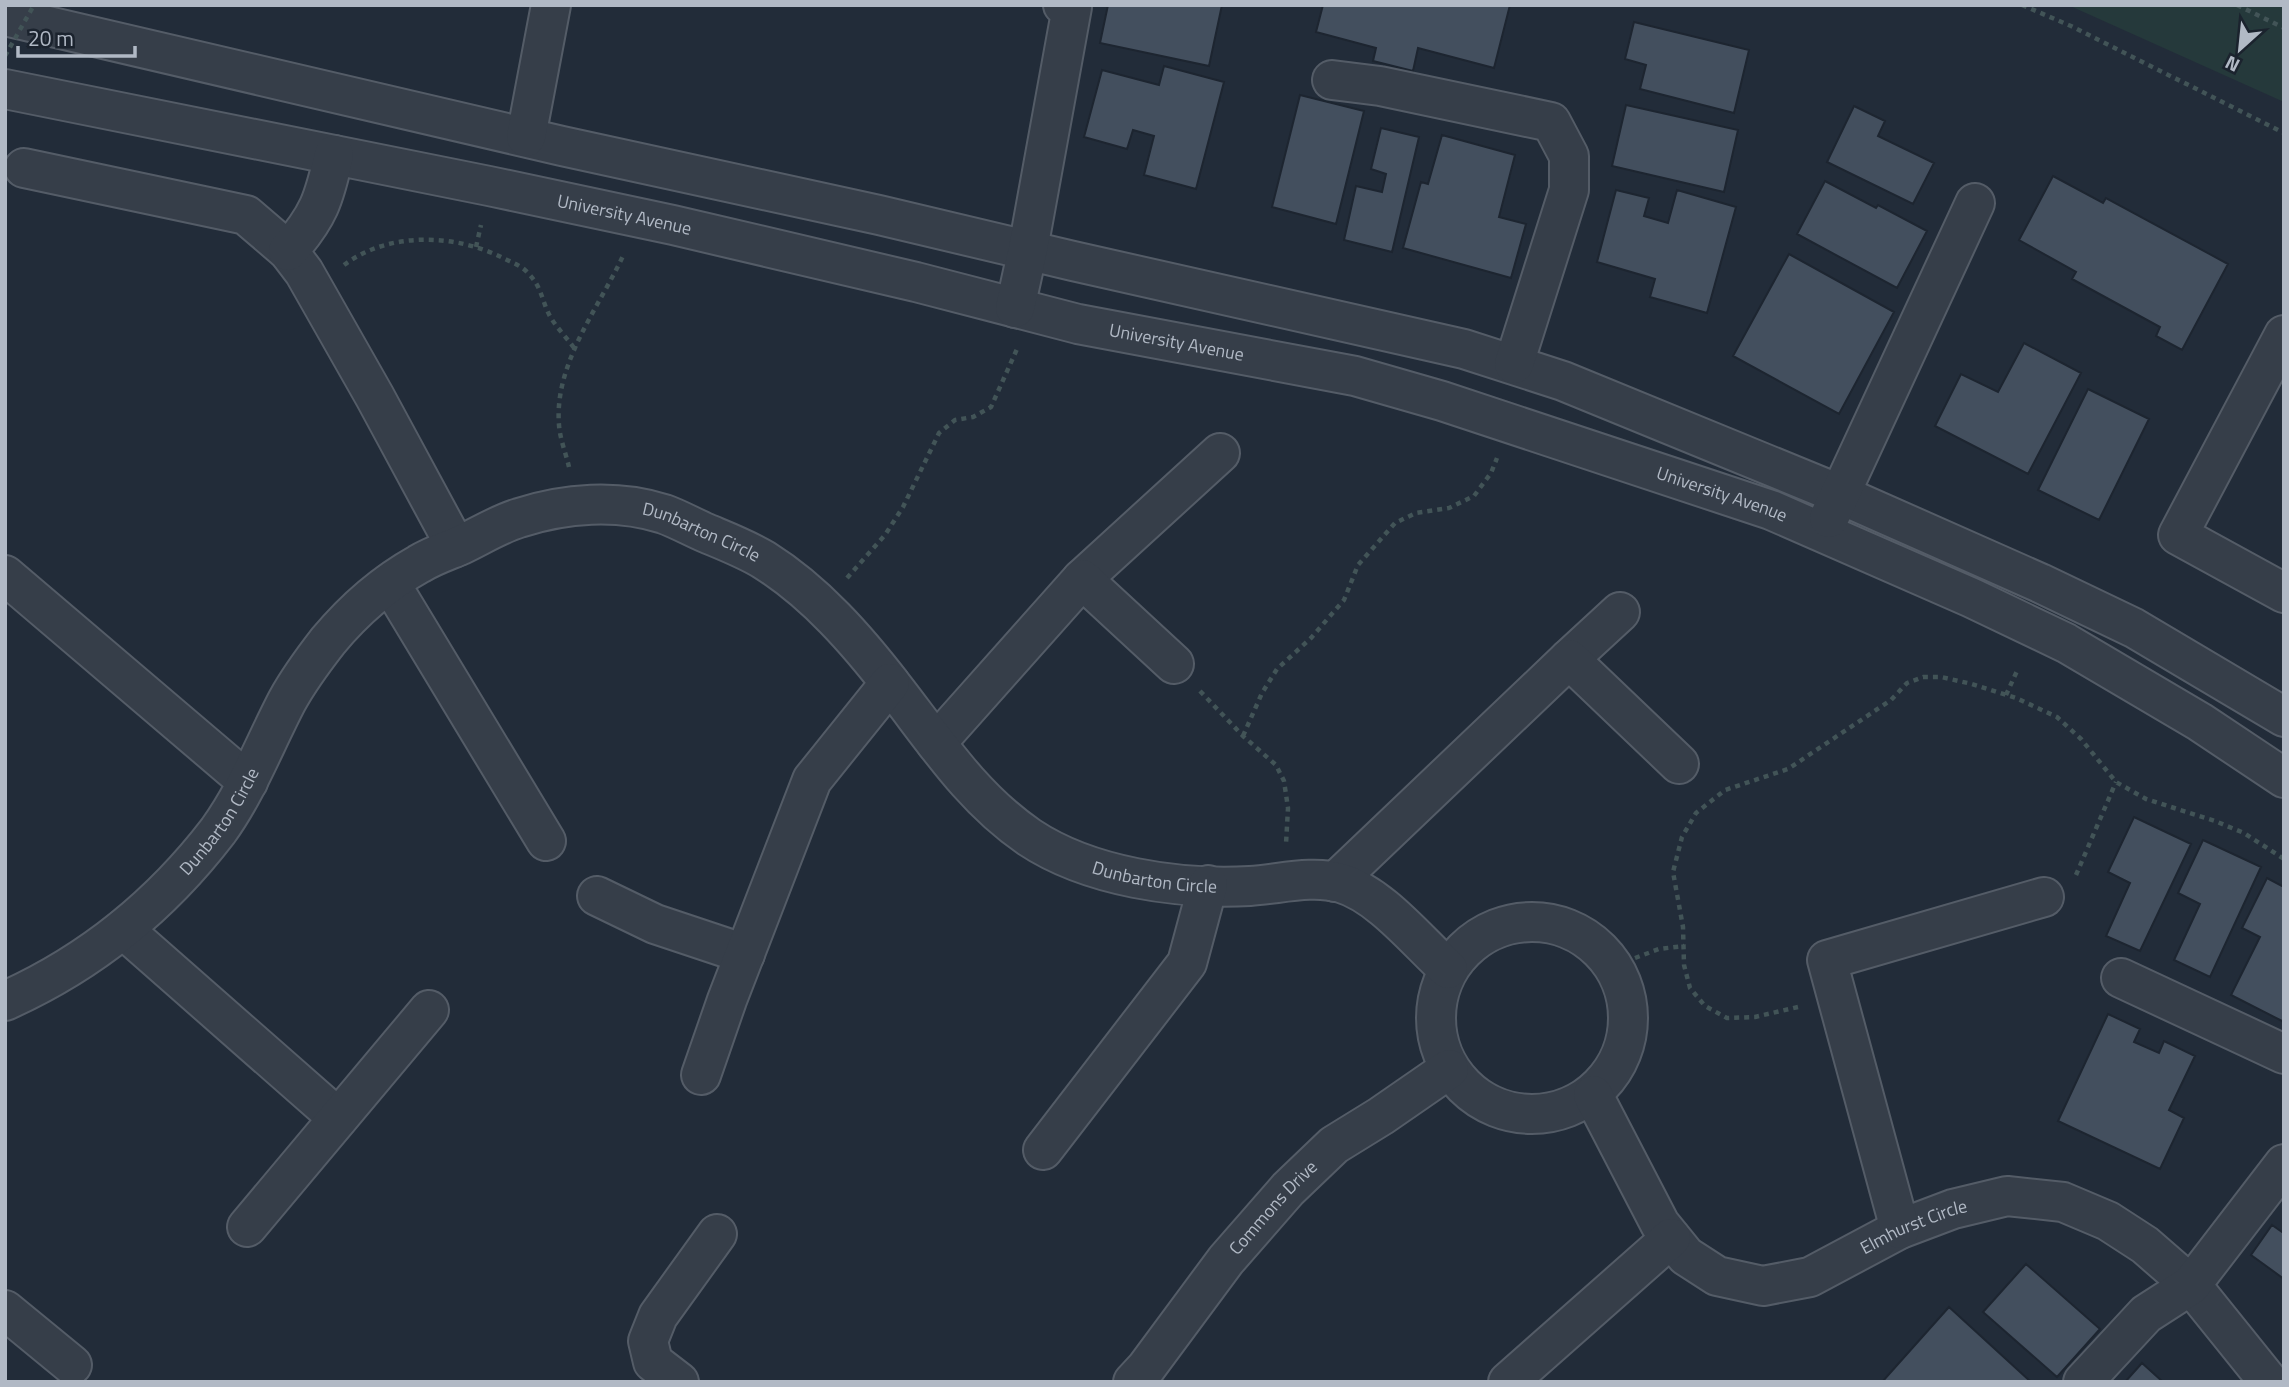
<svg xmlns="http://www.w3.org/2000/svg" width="2289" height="1387" viewBox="0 0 2289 1387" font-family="'Titillium Web',sans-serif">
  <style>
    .green { fill: #25393b }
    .building { fill: #434f5e; stroke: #1d2530; stroke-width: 2 }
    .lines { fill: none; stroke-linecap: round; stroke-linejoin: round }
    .minor-casing { stroke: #545c67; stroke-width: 42 }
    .path { stroke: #425457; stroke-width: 4.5; stroke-dasharray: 5 5; stroke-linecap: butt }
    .minor { stroke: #363e49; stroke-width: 38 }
    .path-bridge { stroke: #425457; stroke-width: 4.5; stroke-dasharray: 5 5; stroke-linecap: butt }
    .labels { text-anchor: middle; stroke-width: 5; stroke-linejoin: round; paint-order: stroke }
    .street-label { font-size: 18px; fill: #b1b9c5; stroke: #1b232e }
  </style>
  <rect width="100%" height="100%" fill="#222c39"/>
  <path class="green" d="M2068,5h216v97z"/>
  <path class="building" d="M1108,5h114l-13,61 -109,-23z
    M1323,5h187l-16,63 -76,-20 -5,23 -40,-10 3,-13 -60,-16z
    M1634,22l115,28 -15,63 -94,-24 6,-24 -21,-6z
    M1164,66l60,16 -28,107 -52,-14 10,-39 -21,-6 -6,19 -43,-12 18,-67 57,15z
    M1300,95l64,16 -28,113 -64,-17z
    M1626,105l112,25 -14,62 -112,-26z
    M1854,106l31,15 -7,15 56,27 -21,41 -86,-42z
    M1381,128l38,9 -27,115 -48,-12 12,-54 26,6 4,-18 -15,-5z
    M1442,135l73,20 -16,62 27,7 -15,54 -108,-30 18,-66 7,2z
    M2053,176l50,27 3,-5 122,66 -46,86 -26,-14 4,-9 -88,-48 4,-7 -57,-32z
    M1825,181l51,27 2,-3 49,26 -30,57 -100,-54z
    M1616,190l33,8 -5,18 24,7 9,-33 59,17 -29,106 -57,-16 5,-18 -58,-17z
    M1789,254l105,58 -55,102 -106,-58z
    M2024,343l57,30 -53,101 -93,-48 26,-52 37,18z
    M2088,389l61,30 -50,101 -61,-30z
    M2134,817l57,27 -51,107 -34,-15 24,-53 -22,-11z
    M2203,840l58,27 -51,110 -36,-17 26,-56 -22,-11z
    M2267,878l17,9v135l-53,-27 29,-58 -18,-9z
    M2108,1014l32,15 -6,13 25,11 5,-12 31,15 -26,54 15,8 -24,51 -102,-48z
    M2272,1225l10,7 2,-2v49l-33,-24z
    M2026,1264l74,65 -43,48 -74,-65z
    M1949,1307l82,75h-149z
    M2142,1363l21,19h-38z"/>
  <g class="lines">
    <g class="minor-casing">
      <g id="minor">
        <path d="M5,16l557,130 317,69 194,46 391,88 99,32 276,113 201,89 94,45 150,89"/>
        <path d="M1332,80l48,6 171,36 18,34v34l-55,174"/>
        <path id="s1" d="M5,89l484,97 184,39 243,57 162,42 277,52 87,25 329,109 201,88 94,45 134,79 84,56"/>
        <path d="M526,137l25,-132"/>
        <path d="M24,168l222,47 42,36 16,21 71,125 81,150"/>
        <path d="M288,251c31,-35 36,-52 46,-96"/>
        <path d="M1015,308l13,-59 44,-242 -9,-2"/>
        <path d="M2284,335l-106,200 106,58"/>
        <path d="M1829,518l146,-315"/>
        <path d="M5,575l243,207"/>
        <path d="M1082,579l138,-126"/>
        <path d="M390,583l156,258"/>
        <path d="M1569,659l51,-47"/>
        <path d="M936,743l146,-164 92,85"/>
        <path d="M1335,882l234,-223 110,105"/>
        <path d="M597,896l58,28 90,30"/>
        <circle cx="1532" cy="1018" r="96"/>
        <path d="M123,929l215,189"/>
        <path d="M2121,978l163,76"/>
        <path id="s2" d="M5,1001c85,-38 157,-97 213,-170 29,-40 46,-86 69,-130 11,-20 27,-42 41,-60 25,-30 57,-58 91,-77 13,-8 28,-13 42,-19 19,-9 38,-21 58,-27 46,-15 98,-19 145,-4 14,5 28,13 42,19 19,8 40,16 58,27 51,32 93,80 130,128 42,54 78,110 135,149 60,40 150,53 221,49 30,-2 62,-11 91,-3 40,12 76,58 107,86"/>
        <path d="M701,1075l26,-75 85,-220 78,-97"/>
        <path id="s3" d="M1593,1095l67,129 26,32 31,20 46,10 47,-9 90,-48 53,-20 54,-13 56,6 45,19 37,24 46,40 78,97"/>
        <path d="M1043,1150l144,-187 21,-78"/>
        <path d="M247,1227l182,-217"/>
        <path d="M1900,1229l-73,-269 217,-63"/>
        <path d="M5,1310l67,55"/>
        <path d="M679,1382l-26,-20 -5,-21 10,-25 59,-82"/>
        <path id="s4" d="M1133,1382l13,-14 80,-108 62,-71 46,-44 47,-29 68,-47"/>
        <path d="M1508,1382l163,-144"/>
        <path d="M2083,1382l63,-68 45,-29 93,-121"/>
      </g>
    </g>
    <path class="path" d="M2022,5l49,21 213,107
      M2237,5l47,23
      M476,247l5,-22
      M344,265c45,-34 112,-31 159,-7 8,4 17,7 23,13 17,16 15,30 25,47 6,10 16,20 23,30
      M569,467c-3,-13 -9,-28 -10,-42 -5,-61 39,-116 64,-169
      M847,578l38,-43 18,-28 36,-74 16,-13 18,-3 18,-10 26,-58
      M1200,691l43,45 33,29 8,16 4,27 -2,36
      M2006,695l11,-24
      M1243,736l19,-43 15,-24 34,-31 33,-38 14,-35 37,-42 21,-10 33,-5 25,-12 17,-23 6,-15
      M2076,875l40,-93
      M1635,958l24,-9 25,-3
      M1798,1007l-43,10 -28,1 -22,-12 -15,-18 -6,-23 -1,-38 -10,-55 9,-35 14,-24 29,-23 63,-21 103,-69 16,-17 16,-6h18l31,7 44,14 41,19 24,22 35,43 30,17 69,22 29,12 40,26"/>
    <use href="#minor" class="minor"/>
    <path class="path-bridge" d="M5,56l29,-51"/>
  </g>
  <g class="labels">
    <g class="street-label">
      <text dy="6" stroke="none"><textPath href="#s1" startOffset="632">University Avenue</textPath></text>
      <text dy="6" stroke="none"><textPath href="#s1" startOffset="1199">University Avenue</textPath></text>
      <text dy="6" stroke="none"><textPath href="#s1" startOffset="1766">University Avenue</textPath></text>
      <text dy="6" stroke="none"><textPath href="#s2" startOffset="914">Dunbarton Circle</textPath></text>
      <text dy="6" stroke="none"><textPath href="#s2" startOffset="284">Dunbarton Circle</textPath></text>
      <text dy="6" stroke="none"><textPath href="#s2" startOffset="1502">Dunbarton Circle</textPath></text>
      <text dy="6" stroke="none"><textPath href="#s4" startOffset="224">Commons Drive</textPath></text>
      <text dy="6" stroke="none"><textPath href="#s3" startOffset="434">Elmhurst Circle</textPath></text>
    </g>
  </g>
  <rect width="2289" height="1387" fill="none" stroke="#b1b9c5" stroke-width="14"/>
  <g transform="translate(2240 49) rotate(207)" stroke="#1b232e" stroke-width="5" paint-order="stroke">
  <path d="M0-5L12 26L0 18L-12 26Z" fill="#b1b9c5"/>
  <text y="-10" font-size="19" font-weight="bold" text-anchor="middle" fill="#b1b9c5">N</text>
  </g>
  <path d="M18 46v10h117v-10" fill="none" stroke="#b1b9c5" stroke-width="3.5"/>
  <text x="28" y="46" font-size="21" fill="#b1b9c5" stroke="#1b232e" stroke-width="5" paint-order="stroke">20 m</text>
</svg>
